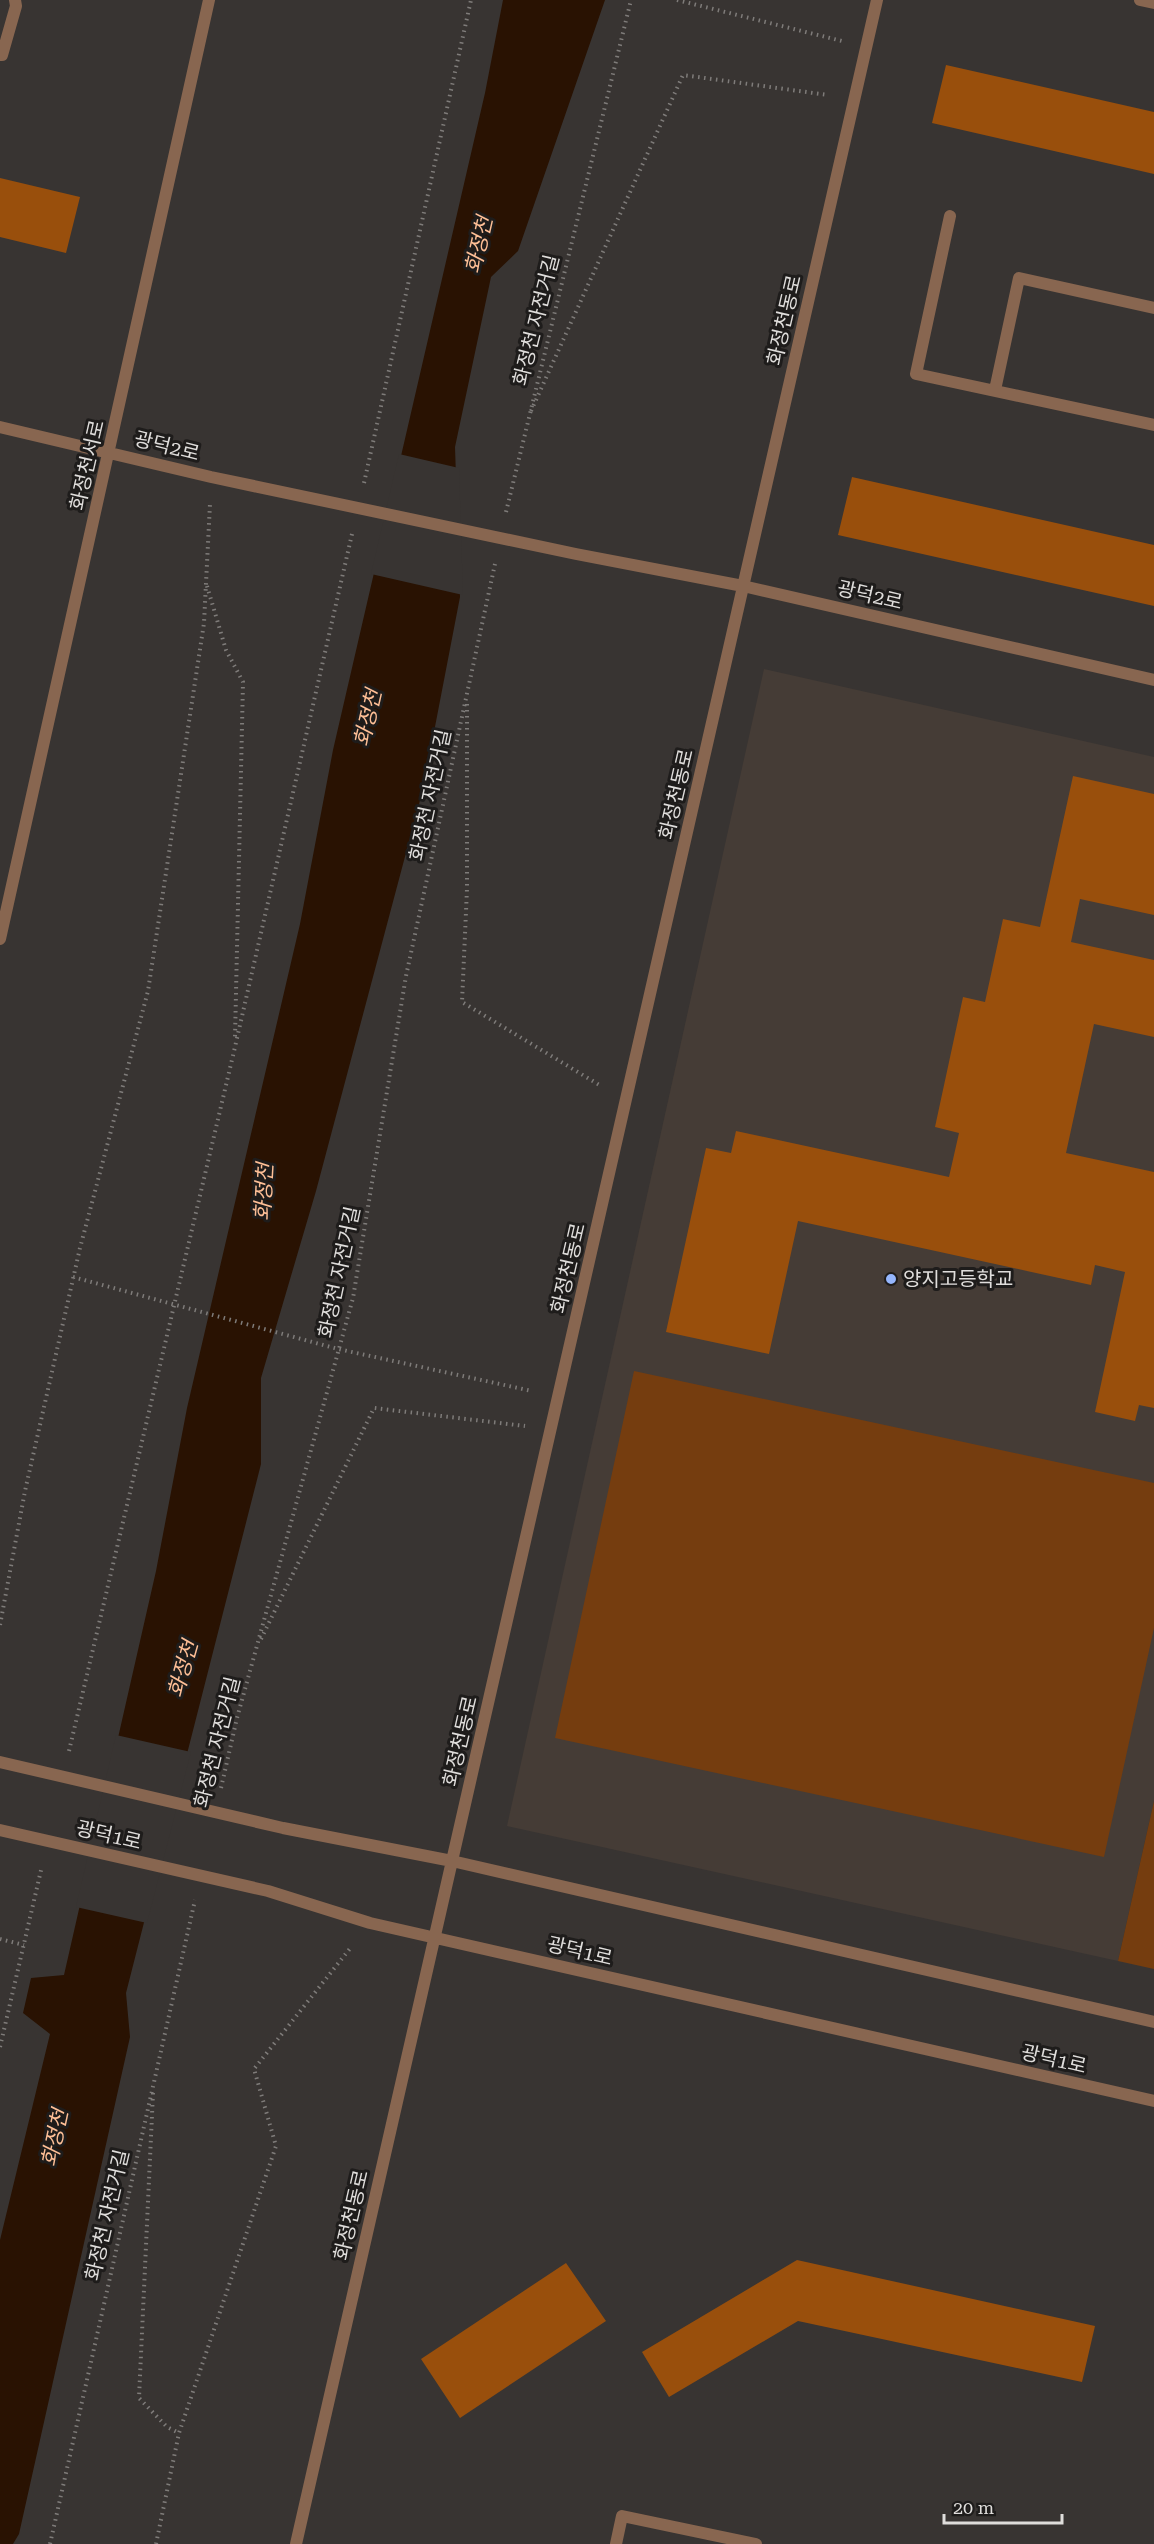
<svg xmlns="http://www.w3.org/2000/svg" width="1154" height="2544" viewBox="0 0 1154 2544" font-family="'Roboto Serif','Noto Sans KR',serif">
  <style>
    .built { fill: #453c36 }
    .green { fill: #753d0f }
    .water { fill: #291202 }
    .pier { fill: #383432 }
    .building { fill: #994f0c }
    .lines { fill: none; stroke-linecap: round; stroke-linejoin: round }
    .path { stroke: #7f7c7a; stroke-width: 4; stroke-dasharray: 1.5 4.5; stroke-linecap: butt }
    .service { stroke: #886650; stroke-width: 12 }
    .tertiary { stroke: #886650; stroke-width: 12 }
    .poi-dot { fill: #95b6fd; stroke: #1e1c1b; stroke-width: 2 }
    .labels { text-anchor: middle; stroke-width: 6; stroke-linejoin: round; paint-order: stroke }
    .street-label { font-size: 20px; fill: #dfdddb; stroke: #1e1c1b }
    .poi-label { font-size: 20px; fill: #dfdddb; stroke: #1e1c1b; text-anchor: start }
    .water-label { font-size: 21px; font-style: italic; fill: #febf96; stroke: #1e1c1b }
  </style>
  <rect width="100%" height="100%" fill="#383432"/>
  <path class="built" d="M764,669l390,88v1044l-36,160 -611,-135z"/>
  <path class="green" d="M634,1371l520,112v145l-50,229 -549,-119z
    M1154,1801v168l-36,-8z"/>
  <path class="water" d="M503,0h102l-87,251 -27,26 -36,170 5,150 -37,192 -107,402 -55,187v86l-135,529 4,44 -111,497 -6,10h-13v-304l50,-206 -27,-21 8,-35 33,-3 92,-404 31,-163 113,-484 33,-174 152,-657z"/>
  <path class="pier" d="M399,454l60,14 4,127 -92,-21z
    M116,1735l75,17 -44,171 -71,-16z"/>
  <path class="building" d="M946,65l208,47v62l-222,-51z
    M0,178l80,19 -14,56 -66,-16z
    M852,477l302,68v61l-316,-71z
    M1073,776l81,18v121l-74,-16 -9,43 83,18v77l-60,-13 -28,129 88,19v236l-15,-3 -4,16 -40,-9 30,-140 -30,-7 -4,20 -293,-64 -29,133 -103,-22 40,-184 25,5 5,-22 213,46 10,-44 -24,-6 28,-130 22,5 18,-83 37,8z
    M797,2260l298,66 -13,56 -284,-61 -129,76 -27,-45z
    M566,2263l40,58 -146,97 -39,-59z"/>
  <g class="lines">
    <path class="path" d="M677,0l165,41
      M531,411l152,-336 145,20
      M364,483l107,-483
      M506,512l125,-512
      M207,586l19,64 17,32 -8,355
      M467,704v185l-5,113 139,84
      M73,1277l265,72 194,42
      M0,1625l25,-134 55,-243 68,-257 56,-368 6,-119
      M261,1639l113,-231 151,18
      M69,1751l166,-704 117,-513
      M221,1788l16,-70 116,-420 53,-322 89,-412
      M0,1939l24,6
      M0,2047l42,-181
      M153,2093l-14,305 28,29 12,6
      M50,2544l145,-644
      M156,2544l23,-111 97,-287 -22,-77 98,-123"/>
    <path class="service" d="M1140,0l14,3
      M0,55h2l14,-49 -1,-6
      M950,216l-34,158 238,51
      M995,390l24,-112 135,30
      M616,2544l6,-28 134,28"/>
    <path class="tertiary" d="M0,427l211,50 365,77 167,32 411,94
      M0,939l209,-939
      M0,1762l283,66 169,33 702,161
      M0,1830l268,61 102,32 784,178
      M296,2544l581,-2544"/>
  </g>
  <circle class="poi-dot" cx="891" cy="1279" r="6"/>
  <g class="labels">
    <g class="street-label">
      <text transform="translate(536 320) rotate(-76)" y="7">화정천 자전거길</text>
      <text transform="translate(784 320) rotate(-77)" y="7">화정천동로</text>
      <text transform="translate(167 446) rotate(14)" y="7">광덕2로</text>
      <text transform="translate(87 465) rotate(-77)" y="7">화정천서로</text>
      <text transform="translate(870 595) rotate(13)" y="7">광덕2로</text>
      <text transform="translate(676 794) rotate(-77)" y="7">화정천동로</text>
      <text transform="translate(430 795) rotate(-78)" y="7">화정천 자전거길</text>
      <text transform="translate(568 1268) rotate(-77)" y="7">화정천동로</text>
      <text transform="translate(339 1272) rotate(-78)" y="7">화정천 자전거길</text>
      <text transform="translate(460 1741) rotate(-77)" y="7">화정천동로</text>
      <text transform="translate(217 1742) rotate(-76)" y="7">화정천 자전거길</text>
      <text transform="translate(109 1835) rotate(13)" y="7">광덕1로</text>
      <text transform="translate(580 1951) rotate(13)" y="7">광덕1로</text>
      <text transform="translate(1054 2059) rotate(13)" y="7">광덕1로</text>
      <text transform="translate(107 2215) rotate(-77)" y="7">화정천 자전거길</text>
      <text transform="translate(351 2215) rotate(-77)" y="7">화정천동로</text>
    </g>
    <g class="poi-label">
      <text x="903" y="1286">양지고등학교</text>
    </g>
    <g class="water-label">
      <text transform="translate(479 245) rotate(-77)" y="7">화정천</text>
      <text transform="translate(368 718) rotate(-77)" y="7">화정천</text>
      <text transform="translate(264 1192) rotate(-87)" y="7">화정천</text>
      <text transform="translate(183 1669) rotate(-74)" y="7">화정천</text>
      <text transform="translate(55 2138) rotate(-78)" y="7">화정천</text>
    </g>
  </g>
  <path d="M944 2514v9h118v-9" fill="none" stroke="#dfdddb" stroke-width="3"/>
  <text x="953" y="2514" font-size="18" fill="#dfdddb" stroke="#1e1c1b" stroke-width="4.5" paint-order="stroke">20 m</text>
</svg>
